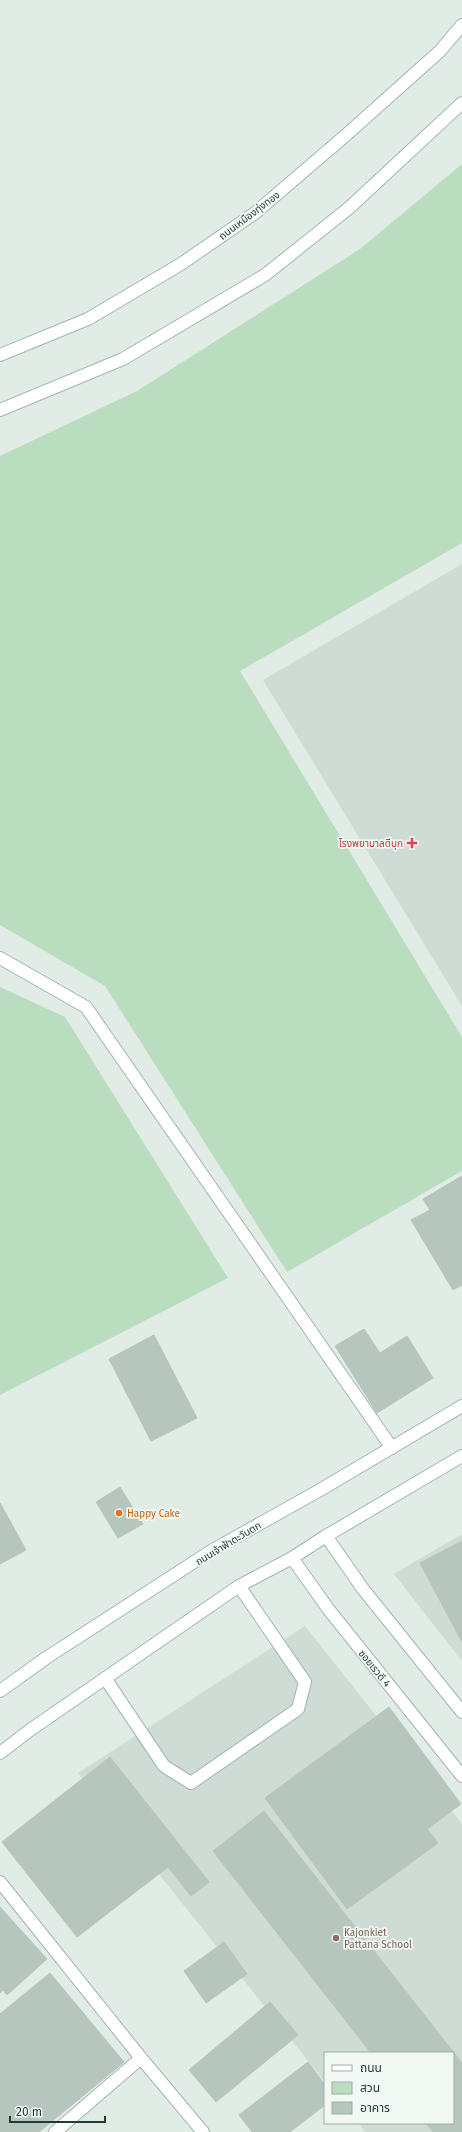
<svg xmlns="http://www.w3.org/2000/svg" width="462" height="2132" viewBox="0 0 462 2132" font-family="'Fira Sans','Noto Sans Thai',sans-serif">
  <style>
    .built { fill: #cfdbd5 }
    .green { fill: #baddc0 }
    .building { fill: #b6c6bf; stroke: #b4c5bc }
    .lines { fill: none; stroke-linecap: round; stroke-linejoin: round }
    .service-casing { stroke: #a4b4ad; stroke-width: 14 }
    .minor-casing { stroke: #a4b4ad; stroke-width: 14 }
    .tertiary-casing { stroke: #a4b4ad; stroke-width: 14 }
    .secondary-casing { stroke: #9fb7ad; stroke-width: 14 }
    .service { stroke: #fff; stroke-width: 12 }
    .minor { stroke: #fff; stroke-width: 12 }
    .tertiary { stroke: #fff; stroke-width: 12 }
    .secondary { stroke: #fff; stroke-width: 12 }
    .health-dot { fill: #e0444e; stroke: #f2f8f4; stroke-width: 1.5 }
    .food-dot { fill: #e8710a; stroke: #f2f8f4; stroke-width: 1.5 }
    .education-dot { fill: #8d6e63; stroke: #f2f8f4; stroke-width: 1.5 }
    .labels { text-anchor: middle; stroke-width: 3.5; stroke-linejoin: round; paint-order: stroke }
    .street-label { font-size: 10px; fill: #213c33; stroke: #f2f8f4 }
    .health-label { font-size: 10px; fill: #be3a42; stroke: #f2f8f4; text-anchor: end }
    .food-label { font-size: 10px; fill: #c56008; stroke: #f2f8f4; text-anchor: start }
    .education-label { font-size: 10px; fill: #785e54; stroke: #f2f8f4; text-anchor: start }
  </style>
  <rect width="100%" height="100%" fill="#e1ece6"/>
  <path class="built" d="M462,564v442l-199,-326z
    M462,1534v127l-68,-87z
    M305,1626l157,198v308h-97l-7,-9h95v-70h-128v29l-247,-309z"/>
  <path class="green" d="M462,164v379l-222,128 222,366v134l-175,101 -182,-286 -105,-61v-469l137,-65 223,-142z
    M0,987l65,30 163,261 -228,117z"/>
  <path class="building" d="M462,1176v109l-9,5 -42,-70 19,-10 -7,-11z
    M364,1329l16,24 27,-17 26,42 -56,35 -42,-67z
    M154,1335l43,83 -46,23 -42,-82z
    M120,1487l23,37 -25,14 -22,-36z
    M0,1503l26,47 -26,14z
    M462,1541v101l-42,-79z
    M389,1707l72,97 -34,25 11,14 -91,66 -82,-111z
    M110,1757l99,125 -18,14 -23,-29 -91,70 -75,-95z
    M264,1811l198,252v69h-29l-7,-9h27v-70h-82l-158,-202z
    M0,1907l47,52 -40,36 -4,-5 -3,3z
    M224,1942l23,32 -41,29 -22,-32z
    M50,1973l74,89 -85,70h-39v-118z
    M270,2002l28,33 -82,67 -27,-32z
    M308,2062l17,23v20l-35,27h-38l-13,-17z"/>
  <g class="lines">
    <g class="service-casing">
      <path id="service" d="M105,1678l59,88 27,17 107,-74 7,-27 -66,-96
        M0,1882l141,176 62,74
        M55,2132l86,-74"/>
    </g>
    <g class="minor-casing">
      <path id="minor" d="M0,958l86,49 306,441
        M326,1536l37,53 99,123
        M292,1558l37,52 133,166"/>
    </g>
    <g class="tertiary-casing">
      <path id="tertiary" d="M0,355l88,-36 93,-55 74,-51 91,-78 94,-84 22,-26
        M0,410l123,-51 142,-84 84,-67 113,-105"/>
    </g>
    <g class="secondary-casing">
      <path id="secondary" d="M0,1691l46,-33 165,-107 109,-61 142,-84
        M0,1753l30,-23 209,-144 53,-28 34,-22 136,-80"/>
    </g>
    <use href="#service" class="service"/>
    <use href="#minor" class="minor"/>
    <use href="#tertiary" class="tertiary"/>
    <use href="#secondary" class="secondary"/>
  </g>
  <path class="health-dot" d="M410 837h4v4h4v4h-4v4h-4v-4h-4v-4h4z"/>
  <circle class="food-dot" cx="119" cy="1513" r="4"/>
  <circle class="education-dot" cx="336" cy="1938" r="4"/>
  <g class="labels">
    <g class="street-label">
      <text transform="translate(249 215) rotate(-37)" y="4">ถนนเหมืองทุ่งทอง</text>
      <text transform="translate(228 1543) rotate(-31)" y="4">ถนนเจ้าฟ้าตะวันตก</text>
      <text transform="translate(375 1668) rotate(51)" y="4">ซอยเรวดี 4</text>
    </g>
    <g class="health-label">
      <text x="403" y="847">โรงพยาบาลดีบุก</text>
    </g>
    <g class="food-label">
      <text x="127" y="1517">Happy Cake</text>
    </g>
    <g class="education-label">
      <text x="344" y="1936">Kajonkiet<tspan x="344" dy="12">Pattana School</tspan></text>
    </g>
  </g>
  <rect x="324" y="2052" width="130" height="72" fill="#f2f8f4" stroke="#9eada7"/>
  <rect x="332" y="2065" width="20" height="6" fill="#ffffff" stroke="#9eada7"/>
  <text x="360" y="2072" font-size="12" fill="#213c33">ถนน</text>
  <rect x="332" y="2082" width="20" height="12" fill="#baddc0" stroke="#9eada7"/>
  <text x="360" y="2092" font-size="12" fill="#213c33">สวน</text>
  <rect x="332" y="2102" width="20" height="12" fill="#b6c6bf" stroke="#9eada7"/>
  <text x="360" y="2112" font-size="12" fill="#213c33">อาคาร</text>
  <path d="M10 2116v6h95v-6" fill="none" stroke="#213c33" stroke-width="2"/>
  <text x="16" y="2116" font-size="12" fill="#213c33" stroke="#f2f8f4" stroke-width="3" paint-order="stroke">20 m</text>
</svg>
